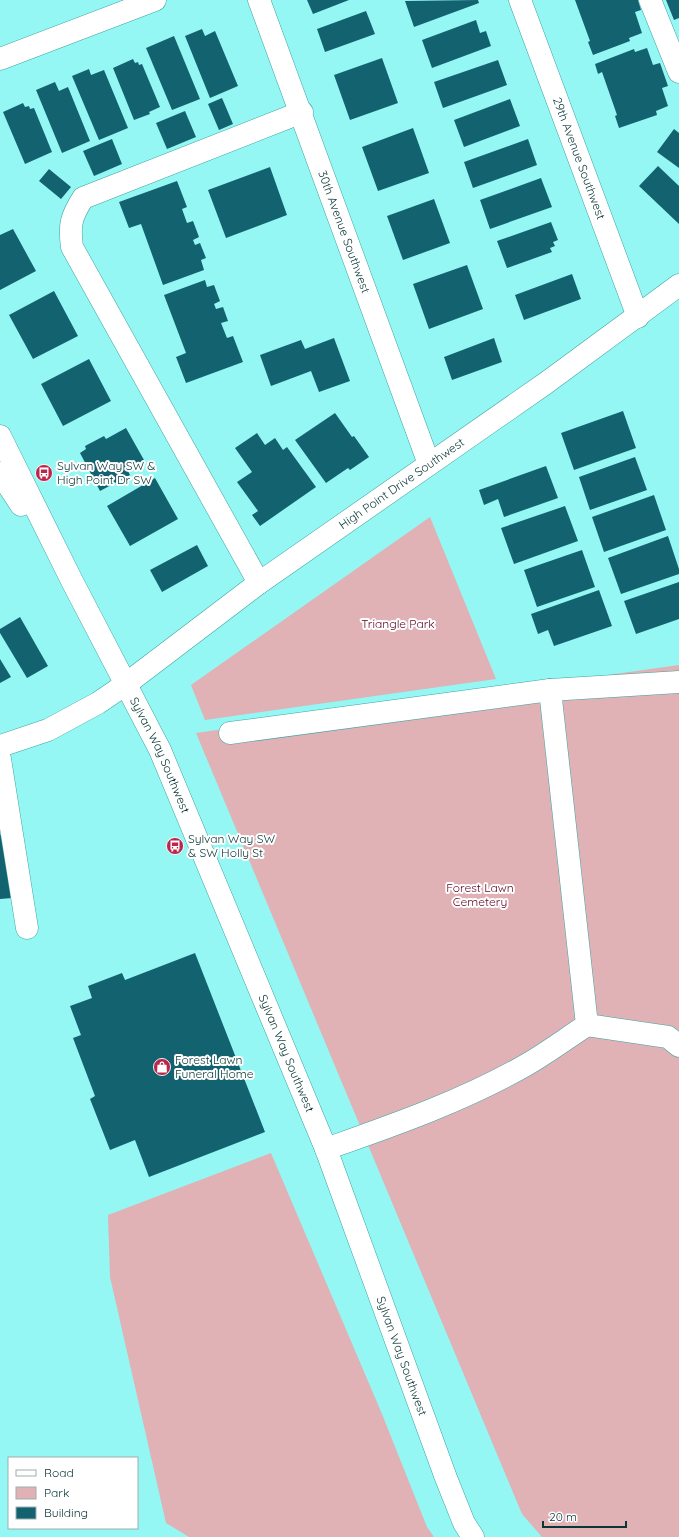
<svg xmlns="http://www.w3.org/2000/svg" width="679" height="1537" viewBox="0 0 679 1537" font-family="Quicksand,sans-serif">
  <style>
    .green { fill: #e0b1b5 }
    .building { fill: #136270 }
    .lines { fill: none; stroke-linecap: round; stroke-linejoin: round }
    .minor-casing { stroke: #3ea4a1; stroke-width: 23 }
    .minor { stroke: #fff; stroke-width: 22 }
    .labels { text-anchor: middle; stroke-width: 4; stroke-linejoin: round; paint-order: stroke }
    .street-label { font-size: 12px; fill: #0a3635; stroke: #fff }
    .poi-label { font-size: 12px; fill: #0a3635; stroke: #fff; text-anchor: start }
    .park-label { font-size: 12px; fill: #5e0620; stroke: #fff }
  </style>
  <rect width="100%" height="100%" fill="#95f7f3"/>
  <path class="green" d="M430,517l66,162 -291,41 -14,-35z
    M679,665v872h-137l-20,-23 -326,-781z
    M271,1153l111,261 45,113 7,10h-245l-23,-14 -56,-246 -2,-62z"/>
  <path class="building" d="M307,0h42l-36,14z
    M478,0l1,3 -65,24 -9,-26z
    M575,0h63l3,10 -6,2 7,21 -13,5 1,3 -37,14 -5,-13 2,-1z
    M666,0h13v18l-5,2z
    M366,11l9,23 -50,18 -8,-23z
    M476,20l4,13 6,-2 5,15 -59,22 -10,-28z
    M202,29l3,7 10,-5 23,55 -28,12 -25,-62z
    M174,36l26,63 -28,11 -26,-62z
    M647,48l6,17 7,-2 8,23 -6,2 6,18 -12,5 1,4 -38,13 -4,-12 2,-1 -15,-43 -4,2 -3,-10 39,-15 1,3z
    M382,58l16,45 -48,17 -16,-45z
    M133,59l2,4 3,-1 1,3 3,-1 18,43 -11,5 1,2 -16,6 -21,-52z
    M498,60l9,25 -64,23 -9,-26z
    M89,69l2,6 13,-5 24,58 -29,12 -27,-64z
    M55,82l4,9 9,-4 22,54 -28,12 -26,-63z
    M222,98l11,26 -14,6 -11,-26z
    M510,99l10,27 -56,21 -10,-27z
    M23,103l2,4 4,-1 1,3 4,-1 18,44 -27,12 -22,-52z
    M185,111l11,26 -29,12 -11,-26z
    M413,128l16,45 -51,18 -16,-44z
    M674,129l5,4v35l-22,-16z
    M112,139l10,25 -28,12 -11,-25z
    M528,139l9,26 -64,23 -9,-26z
    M658,166l21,20v38l-40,-38z
    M270,167l17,48 -61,23 -18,-48z
    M49,169l22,18 -10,12 -22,-18z
    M541,178l11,29 -62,22 -10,-29z
    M177,181l10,26 -5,2 5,14 6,-2 6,16 -6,3 2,5 5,-2 6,15 -5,2 3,10 -41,15 -22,-61 -12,4 -10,-26z
    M434,199l16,44 -47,17 -16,-44z
    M551,222l7,18 -5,2 2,4 -5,2 2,4 -45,16 -10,-27z
    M13,229l23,42 -36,19v-55z
    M467,265l16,44 -54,20 -16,-45z
    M572,274l9,25 -57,21 -9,-25z
    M205,280l2,7 7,-2 6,16 -6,3 2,5 7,-2 5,14 -7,2 6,15 6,-2 10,26 -57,21 -10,-26 10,-4 -22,-58z
    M54,291l24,45 -45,23 -24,-44z
    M334,338l16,43 -31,11 -8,-21 -40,15 -11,-31 41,-15 4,9z
    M494,338l8,24 -50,18 -8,-23z
    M89,359l22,42 -48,25 -22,-42z
    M623,411l13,37 -62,22 -13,-37z
    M335,413l17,24 2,-1 15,21 -19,13 -2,-2 -22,15 -31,-43z
    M126,428l18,32 -17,9 3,6 -30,16 -20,-38 6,-4 -1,-3 19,-10 2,3z
    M257,433l8,12 10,-7 8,12 4,-3 29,40 -56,39 -8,-11 6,-4 -21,-29 15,-10 -17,-24z
    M635,457l12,33 -57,20 -11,-33z
    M546,466l12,32 -54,19 -6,-18 -14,6 -5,-15z
    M155,478l23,41 -48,27 -23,-40z
    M654,495l12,35 -62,22 -12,-35z
    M565,506l13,35 -64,23 -13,-36z
    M668,536l11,33v5l-58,20 -13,-36z
    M197,545l11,21 -46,26 -12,-22z
    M582,550l13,37 -58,20 -13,-37z
    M679,582v37l-43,15 -12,-33z
    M599,590l13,36 -58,20 -6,-16 -10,4 -7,-20z
    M20,617l28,49 -21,12 -27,-45v-4z
    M0,659l11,18 -11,6z
    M4,834l8,64 -12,1v-64z
    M195,953l70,179 -116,45 -14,-37 -25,10 -20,-51 5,-3 -22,-58 8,-3 -11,-29 22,-8 -4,-12 34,-13 3,7z"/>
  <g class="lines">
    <g class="minor-casing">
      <g id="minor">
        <path id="s1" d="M259,0l170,464"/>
        <path id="s2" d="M520,0l118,317"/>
        <path d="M650,0l29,72"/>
        <path d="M0,59l155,-59"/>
        <path id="s3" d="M0,436l72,145 88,169 166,399 120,329 18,45 9,14"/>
        <path d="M0,473l21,32"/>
        <path d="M259,583l-187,-336c-3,-22 -1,-30 11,-49l219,-86"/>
        <path d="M230,733l320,-43 129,-8"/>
        <path id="s4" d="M0,746l48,-16 50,-27 28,-19 133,-101 287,-200 133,-98"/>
        <path d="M0,759l27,169"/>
        <path d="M587,1025l81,12 11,9"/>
        <path d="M326,1149c68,-24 137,-48 200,-84 21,-12 41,-27 61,-40l-37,-335"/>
      </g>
    </g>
    <use href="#minor" class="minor"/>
  </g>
  <defs>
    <g id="bus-disc" transform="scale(0.9)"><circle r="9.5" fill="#b9284c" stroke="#fff"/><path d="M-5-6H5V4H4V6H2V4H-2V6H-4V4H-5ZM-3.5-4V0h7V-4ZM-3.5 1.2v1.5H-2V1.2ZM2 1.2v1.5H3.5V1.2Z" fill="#fff"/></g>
    <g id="shop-disc" transform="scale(0.9)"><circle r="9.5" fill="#b9284c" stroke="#fff"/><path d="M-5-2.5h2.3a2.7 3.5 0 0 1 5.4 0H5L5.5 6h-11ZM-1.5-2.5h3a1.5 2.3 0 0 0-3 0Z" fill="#fff"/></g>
  </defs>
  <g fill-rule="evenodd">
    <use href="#bus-disc" x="44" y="473"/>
    <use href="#bus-disc" x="175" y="846"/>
    <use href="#shop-disc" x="162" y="1067"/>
  </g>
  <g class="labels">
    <g class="street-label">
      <text dy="4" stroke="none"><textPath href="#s2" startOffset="169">29th Avenue Southwest</textPath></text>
      <text dy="4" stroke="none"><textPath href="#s1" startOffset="247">30th Avenue Southwest</textPath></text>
      <text dy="4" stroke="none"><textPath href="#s4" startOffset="482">High Point Drive Southwest</textPath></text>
      <text dy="4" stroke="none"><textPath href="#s3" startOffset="357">Sylvan Way Southwest</textPath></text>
      <text dy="4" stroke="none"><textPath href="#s3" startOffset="681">Sylvan Way Southwest</textPath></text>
      <text dy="4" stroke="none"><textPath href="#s3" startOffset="1005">Sylvan Way Southwest</textPath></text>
    </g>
    <g class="poi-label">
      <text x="57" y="470">Sylvan Way SW &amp;<tspan x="57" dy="14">High Point Dr SW</tspan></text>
      <text x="188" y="843">Sylvan Way SW<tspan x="188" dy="14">&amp; SW Holly St</tspan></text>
      <text x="175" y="1064">Forest Lawn<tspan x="175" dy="14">Funeral Home</tspan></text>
    </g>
    <g class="park-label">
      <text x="398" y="628">Triangle Park</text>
      <text x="480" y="892">Forest Lawn<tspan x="480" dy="14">Cemetery</tspan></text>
    </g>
  </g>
  <rect x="8" y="1457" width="130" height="72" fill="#ffffff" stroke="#9dafae"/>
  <rect x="16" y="1470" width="20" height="6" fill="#ffffff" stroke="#9dafae"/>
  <text x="44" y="1477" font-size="12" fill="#0a3635">Road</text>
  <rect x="16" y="1487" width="20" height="12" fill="#e0b1b5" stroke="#9dafae"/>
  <text x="44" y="1497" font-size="12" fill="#0a3635">Park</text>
  <rect x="16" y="1507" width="20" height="12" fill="#136270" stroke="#9dafae"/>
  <text x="44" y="1517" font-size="12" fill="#0a3635">Building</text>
  <path d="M543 1521v6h83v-6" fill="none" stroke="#0a3635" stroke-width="2"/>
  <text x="549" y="1521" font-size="12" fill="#0a3635" stroke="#ffffff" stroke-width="3" paint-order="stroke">20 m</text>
</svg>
